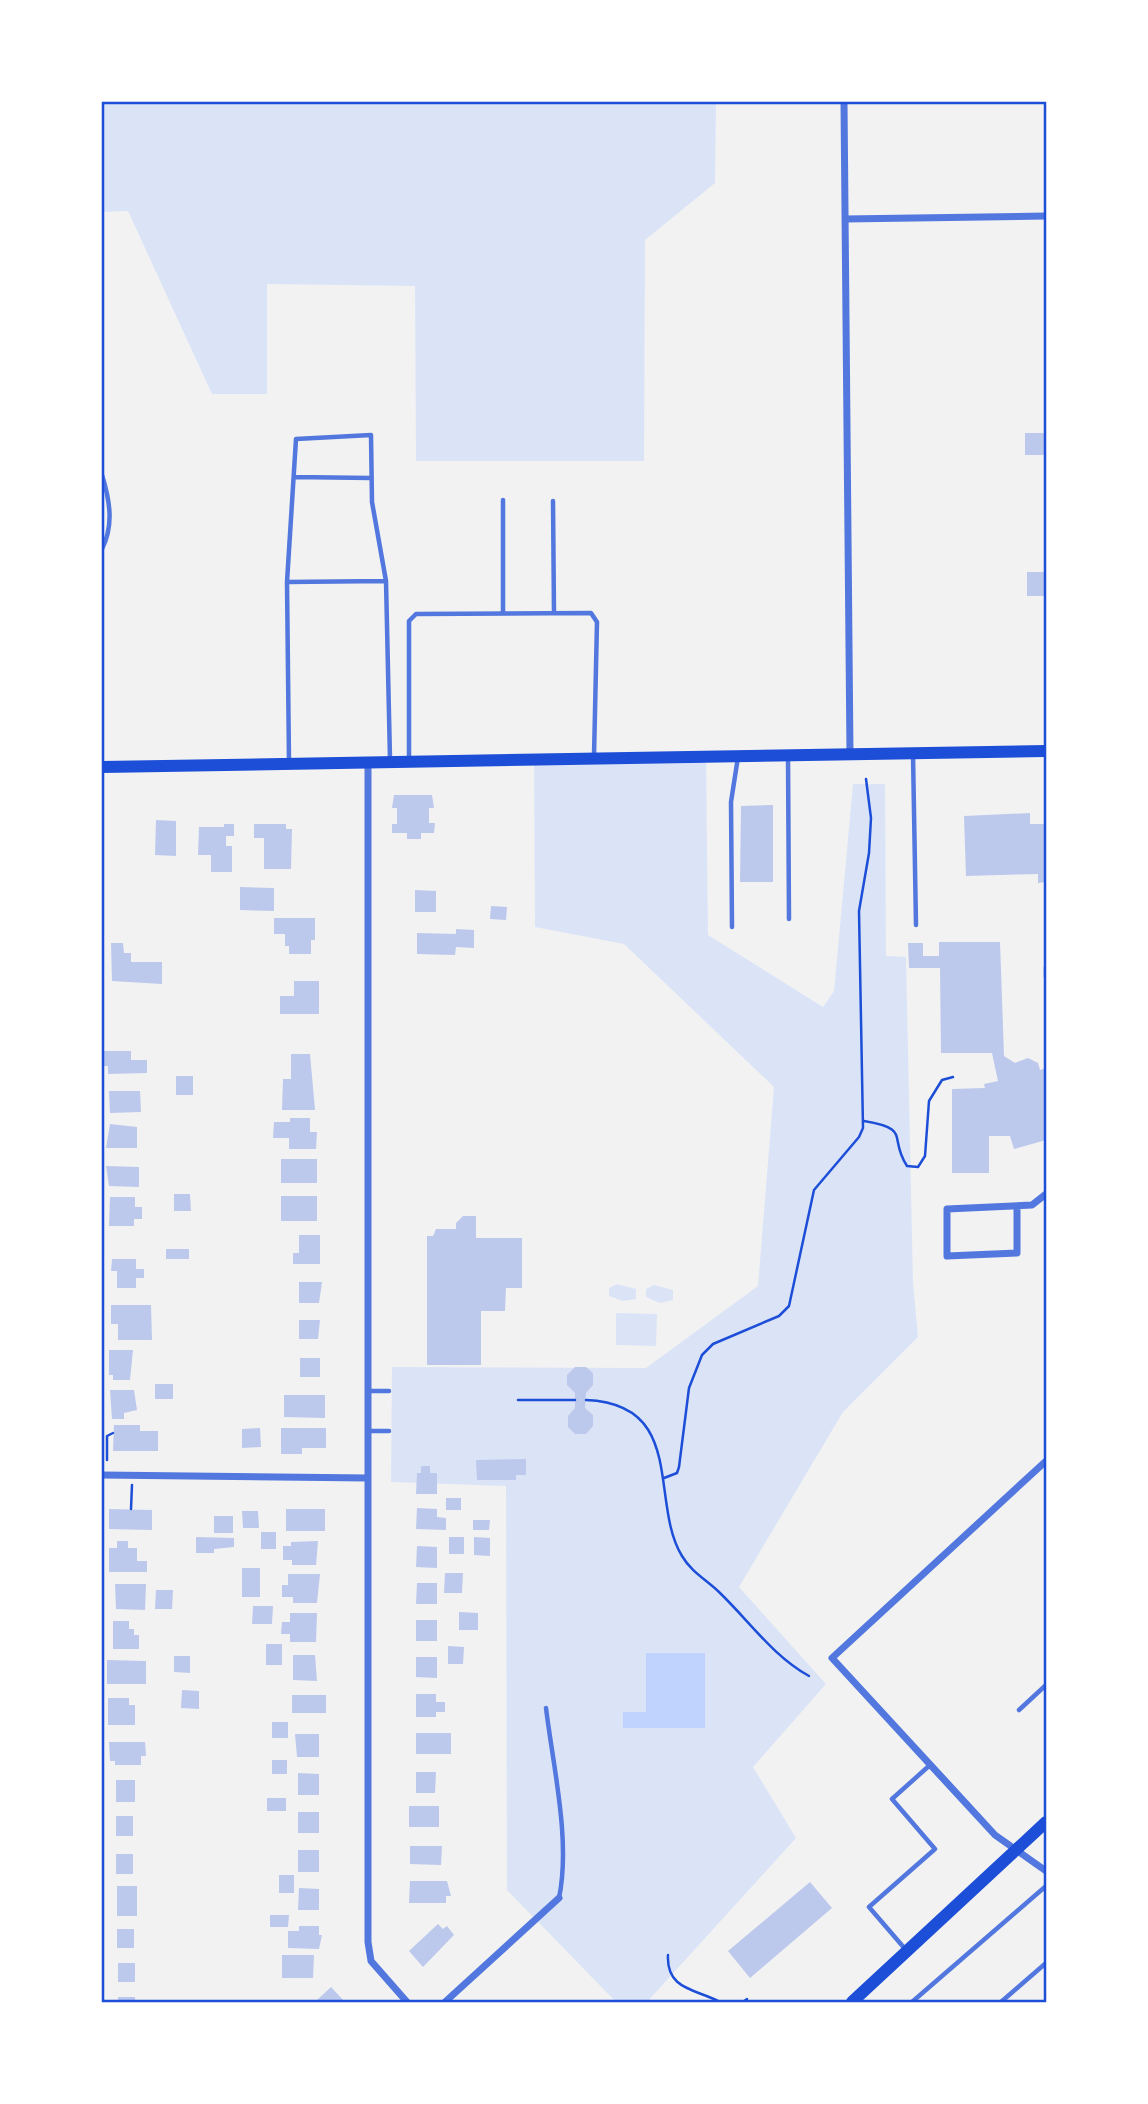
<svg xmlns="http://www.w3.org/2000/svg" width="1148" height="2104" viewBox="0 0 1148 2104" font-family="Ubuntu,sans-serif">
  <style>
    .green { fill: #dbe4f7 }
    .water { fill: #bfd3fe }
    .building { fill: #bdc9ec }
    .lines { fill: none; stroke-linecap: round; stroke-linejoin: round }
    .path { stroke: #1d4ed8; stroke-width: 2.5 }
    .service { stroke: #5277de; stroke-width: 4.5 }
    .minor { stroke: #5277de; stroke-width: 7 }
    .secondary { stroke: #1d4ed8; stroke-width: 12 }
    .primary { stroke: #1d4ed8; stroke-width: 12 }
    .neatline { fill: none; stroke: #1d4ed8; stroke-width: 2.5 }
  </style>
  <rect width="100%" height="100%" fill="#f2f2f2"/>
  <path class="green" d="M102,102h614l-1,81 -70,57 -1,221h-228l-1,-175 -148,-2v110h-55l-84,-183 -26,1z
    M706,757l2,178 115,72 11,-16 19,-207h32l1,172 20,1 7,326 5,54 -75,75 -104,175 87,97 -73,83 43,71 -149,164h-31l-109,-112 -1,-404 -115,-4 1,-115 254,1 112,-82 16,-199 -150,-143 -89,-17 -1,-166z
    M617,1284l19,5v10l-13,2 -14,-5v-8z
    M654,1285l19,5v10l-13,3 -14,-6v-8z
    M616,1313l41,1 -1,32 -40,-1z"/>
  <path class="water" d="M646,1653h59v75h-82v-16h23z"/>
  <path class="building" d="M1025,433h21v22h-21z
    M1027,572h19v24h-19z
    M394,795h38l2,13h-5v15h6l-1,10h-13v6h-14v-6h-15v-9h5v-16h-5z
    M773,805v77h-33l1,-76z
    M1030,813v11h16v58l-8,1v-9l-72,2 -2,-60z
    M156,820l20,1v35l-21,-1z
    M224,824h10v12h-8v10h6v26h-21v-17h-13l1,-28h25z
    M254,824h32v5h6l-1,40h-27v-31h-10z
    M240,887l34,1v23l-34,-1z
    M415,890l21,1v21h-21z
    M491,906l16,1 -1,13 -16,-1z
    M274,918h41v22h-4v14h-22v-8h-4v-12h-11z
    M456,929l18,1v18l-18,-1 -1,8 -38,-1v-21l39,1z
    M939,942h61l4,114 11,7 13,-5 10,5 2,7 6,-2v72l-32,9 -4,-13h-21v37h-37v-84l33,-1 -1,-4 14,-3 -6,-28h-51l-1,-85h-31l-1,-25h15v13h16z
    M111,943h12l1,10h7v9h31v22l-50,-3z
    M294,981h25v33h-39v-18h14z
    M102,1051h29v9h16v13l-39,1v-8h-6z
    M291,1054h19l5,56h-33l1,-31h8z
    M176,1076h17v19h-17z
    M109,1091h31l1,21 -31,1z
    M290,1118h20v14h7l-1,17h-27v-11h-16l1,-16h16z
    M110,1124l27,3v21h-31z
    M281,1159h36v24h-36z
    M106,1166l33,1v20l-30,-1z
    M174,1194h16l1,17h-17z
    M281,1196h36v25h-36z
    M110,1197h25v10h7v12h-8v7h-25z
    M463,1216h13v22h46v50h-16l-1,23h-24v54h-54v-129h6l3,-7h20v-6z
    M299,1235h21v29h-27v-11h6z
    M166,1249h23v10h-23z
    M112,1259h24v10h8v9h-8v10h-19v-17h-6z
    M299,1282h23l-3,21h-20z
    M111,1305h40l1,35h-34v-16h-7z
    M299,1320h21l-2,19h-19z
    M109,1350h24l-3,30h-17v-5h-4z
    M300,1358h20v19h-20z
    M575,1367h11l7,6v12l-7,8 -1,15 8,7v11l-7,8h-11l-7,-7v-11l7,-8v-15l-8,-8v-10z
    M155,1384h18v15h-18z
    M110,1390h24l3,20 -13,3v6h-12z
    M284,1395h41v23l-41,-1z
    M114,1425h26v6h18v20h-45z
    M260,1428l1,19 -19,1v-19z
    M281,1428h45v20h-24v6h-21z
    M526,1459v16h-10v5h-39l-1,-20z
    M421,1466h9v7h7v21h-21l1,-21h4z
    M446,1498h15v12h-15z
    M417,1508l20,1v8l9,1v12l-30,-1z
    M109,1509l43,1v20l-43,-1z
    M286,1509h39v22h-39z
    M242,1511h16l1,17h-16z
    M214,1516h19v17h-19z
    M473,1520h17l-1,10h-16z
    M261,1532h15v17h-15z
    M196,1537l38,1v9l-20,2v4h-18z
    M449,1537h15v17h-15z
    M474,1537l16,1v18l-16,-1z
    M117,1541h11v7h9v13h10v11h-38v-24h8z
    M318,1541l-2,24h-24v-5h-9v-14h8v-4z
    M417,1546l20,1v21l-21,-1z
    M242,1568h18v29h-18z
    M445,1573h18l-1,20h-18z
    M288,1574h32l-3,29h-24v-6h-11v-12h6z
    M417,1583h20v21h-21z
    M115,1584h31l-1,26 -29,-1z
    M156,1590h17l-1,19h-17z
    M253,1606h20l-1,18h-20z
    M459,1612l19,1v17h-19z
    M290,1613h27l-1,29h-26v-8h-9l1,-12h8z
    M416,1620h21v21h-21z
    M113,1621h16v8h5v6h5v14h-26z
    M266,1644h16v21h-16z
    M448,1646l16,1 -1,17h-15z
    M293,1655h22l2,26 -24,-1z
    M174,1656h16v17l-16,-1z
    M416,1657h21v21l-21,-1z
    M107,1660l39,1v23h-39z
    M182,1690l17,1v18l-18,-1z
    M416,1694h20v8h9v10h-9v5h-20z
    M292,1695h34v18h-34z
    M108,1698h21v7h6v20h-27z
    M272,1722h16v16h-16z
    M416,1733h35v21h-35z
    M295,1734h24v23h-22z
    M109,1742h36l1,14h-5v9h-26v-4h-5z
    M272,1760h15v14h-15z
    M416,1772h20l-1,21h-19z
    M298,1773l21,1v21h-21z
    M116,1780h19v22h-19z
    M267,1798h19v13h-19z
    M409,1806h30v21h-30z
    M298,1812h21v21h-21z
    M116,1816h17v20h-17z
    M410,1846h32l-1,19 -31,-1z
    M298,1850h21v22h-21z
    M116,1854h17v20h-17z
    M279,1875h15v18h-15z
    M410,1881h37l4,15h-5v7h-37z
    M810,1882l22,26 -82,70 -22,-27z
    M117,1886h20v30h-20z
    M299,1888l20,1v21h-21z
    M270,1915h19l-1,12h-18z
    M438,1924l5,5 4,-3 7,9 -31,32 -14,-16z
    M299,1926h20v9h3l-3,14 -31,-1v-17h11z
    M117,1929h17v19h-17z
    M282,1955h32l-1,23h-31z
    M118,1963h17v19h-17z
    M331,1987l14,15h-30z
    M118,1997h17v5h-17z"/>
  <g class="lines">
    <path class="path" d="M864,1121c48,8 24,16 43,45l11,1 7,-11 4,-55 13,-21 11,-3
      M518,1400h57
      M586,1400c101,4 63,102 96,156 10,17 25,24 38,37 30,29 53,63 89,83
      M107,1460v-24l6,-3
      M664,1478l13,-5 2,-6 10,-79 13,-33 11,-11 66,-28 10,-10 25,-116 45,-53 4,-9 -4,-217 10,-58 2,-35 -5,-39
      M131,1509l1,-24
      M668,1955c-2,35 28,34 52,47
      M743,2002l4,-3"/>
    <path class="service" d="M102,475c8,26 12,50 0,74
      M294,477l77,1
      M503,500v113
      M553,501l1,112
      M287,582l9,-143 75,-4 1,67 14,79
      M913,754l3,171
      M788,756l1,163
      M409,759v-138l7,-7 175,-1 6,9 -3,134
      M289,762l-2,-180 99,-1 4,178
      M732,927l-1,-125 7,-45
      M1046,967v10
      M369,1391h20
      M368,1431h21
      M546,1708c7,58 25,133 13,190
      M1019,1710l27,-25
      M906,1950l-37,-43 66,-58 -43,-50 38,-34
      M912,2002l134,-116
      M1001,2002l45,-39"/>
    <path class="minor" d="M844,102l6,652
      M845,219l201,-3
      M368,764v1178l3,19 36,41
      M1017,1206v47l-70,3v-47l85,-4 14,-11
      M1046,1461l-214,197 163,177 51,36
      M102,1475l266,3
      M445,2002l114,-104"/>
    <path class="secondary" d="M102,767l944,-16"/>
    <path class="primary" d="M852,2002l194,-180"/>
  </g>
  <rect width="1148" height="2104" fill="none" stroke="#ffffff" stroke-width="206"/>
  <rect x="103" y="103" width="942" height="1898" class="neatline"/>
</svg>
